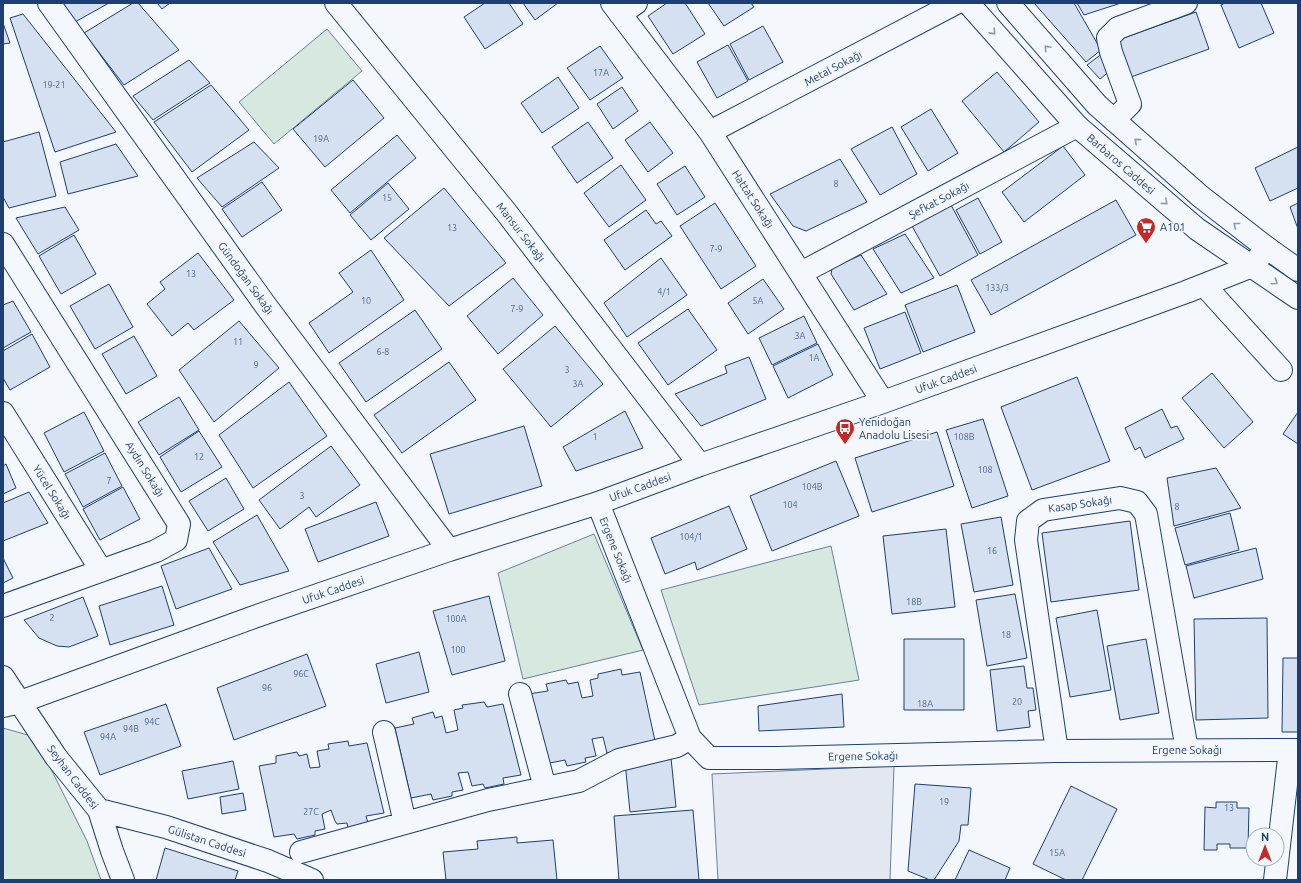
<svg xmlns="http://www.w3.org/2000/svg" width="1301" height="883" viewBox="0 0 1301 883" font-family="Ubuntu,sans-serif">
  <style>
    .green { fill: #d7e8df; stroke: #687fa3 }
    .parking { fill: #e3e8f0; stroke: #687fa3 }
    .building { fill: #d5e0f0; stroke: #1d3f73 }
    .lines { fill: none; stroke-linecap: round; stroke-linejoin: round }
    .minor-casing { stroke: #1d3f73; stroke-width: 24 }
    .major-casing { stroke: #1d3f73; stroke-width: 24 }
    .minor { stroke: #f4f7fb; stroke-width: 22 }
    .major { stroke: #f4f7fb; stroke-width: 22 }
    .oneway { stroke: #889bb7 }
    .labels { text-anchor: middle; stroke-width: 3; stroke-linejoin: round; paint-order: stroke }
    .number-label { font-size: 9px; fill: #4b6792 }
    .street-label { font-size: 11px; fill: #1d3f73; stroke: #f4f7fb }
    .poi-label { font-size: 11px; fill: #1d3f73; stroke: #f4f7fb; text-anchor: start }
  </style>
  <rect width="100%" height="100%" fill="#f4f7fb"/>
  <path class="green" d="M327,29l35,42 -88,73 -35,-42z
    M594,534l49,116 -120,29 -25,-106z
    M831,546l28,134 -160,25 -38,-115z
    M3,728l32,9 52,104 14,39h-98z"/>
  <path class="parking" d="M894,766l-4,114h-172l-6,-106z"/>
  <path class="building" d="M61,3h48l-34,19z
    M133,3h5l41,47 -55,35 -40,-52z
    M157,3h13l-8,6z
    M485,3h24l14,21 -38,25 -21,-32z
    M523,3h35l-23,17z
    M667,3h18l20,31 -32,20 -25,-38z
    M708,3h43l3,4 -30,19z
    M1034,3h40l27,47 -15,12z
    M1077,3h44l-37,12z
    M1225,3h36l13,30 -35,15 -18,-43z
    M1196,12l13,37 -78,28 -13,-37z
    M23,14l93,118 -61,20 -45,-134z
    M3,23l7,20 -7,1z
    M763,26l20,36 -34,18 -19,-36z
    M728,45l20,36 -31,17 -20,-36z
    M600,46l23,32 -33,22 -23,-32z
    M1103,53l9,16 -12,10 -13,-14z
    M189,60l21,23 -57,37 -20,-24z
    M997,72l42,50 -35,30 -42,-51z
    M558,77l21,31 -37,25 -21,-30z
    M353,80l31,38 -59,49 -32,-38z
    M211,85l38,45 -57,42 -38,-50z
    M622,87l16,24 -25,18 -16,-25z
    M931,109l27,44 -30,18 -27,-44z
    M588,122l25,36 -36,25 -25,-36z
    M650,122l23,31 -25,19 -23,-32z
    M892,127l25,47 -37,21 -29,-46z
    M39,132l17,64 -47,12 -6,-11v-55z
    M397,135l19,23 -66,55 -19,-23z
    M254,142l25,26 -57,39 -25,-29z
    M116,144l22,32 -70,18 -8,-32z
    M1063,146l22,29 -61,47 -22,-30z
    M1298,147v41l-28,13 -15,-33z
    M840,159l27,43 -61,29 -13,-5 -23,-32z
    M621,165l25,35 -37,27 -25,-34z
    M685,166l20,31 -28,18 -20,-31z
    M262,182l20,28 -40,27 -20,-28z
    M388,183l21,26 -38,31 -21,-25z
    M444,188l62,75 -57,43 -65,-68z
    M978,198l24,44 -22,12 -24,-44z
    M1116,200l20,35 -145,80 -20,-35z
    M715,203l41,63 -35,23 -41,-63z
    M1298,203v26l-8,-22z
    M951,205l27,50 -38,21 -28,-50z
    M65,207l14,23 -41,24 -22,-36z
    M646,210l10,14 5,-3 11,15 -47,34 -21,-30z
    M905,234l29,44 -33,15 -28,-44z
    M74,235l22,39 -35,20 -22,-38z
    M371,250l33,50 -75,53 -20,-30 44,-31 -14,-19z
    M198,253l36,47 -40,30 -6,-7 -16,13 -25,-32 18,-15 -5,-7z
    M861,255l26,39 -33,16 -23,-36 1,-6z
    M661,258l26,37 -60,42 -23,-34z
    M513,278l30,37 -45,39 -31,-38z
    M763,279l21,30 -36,25 -20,-31z
    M109,284l24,43 -38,22 -25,-43z
    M957,285l18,47 -52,20 -18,-47z
    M13,301l18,31 -28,16v-43z
    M688,309l29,41 -49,35 -30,-42z
    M415,310l27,39 -76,53 -27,-39z
    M905,312l16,41 -41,16 -16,-41z
    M804,316l13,27 -45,22 -13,-27z
    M239,321l40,47 -65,54 -35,-52z
    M555,326l48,58 -52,43 -48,-58z
    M32,334l18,33 -40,23 -7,-12v-27z
    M134,336l23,40 -31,18 -24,-40z
    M818,344l15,31 -45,23 -15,-32z
    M749,357l17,42 -65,27 -26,-32 52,-21 -2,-7z
    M449,362l27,38 -74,53 -28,-38z
    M1212,373l41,49 -29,26 -42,-50z
    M1077,377l33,84 -78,29 -31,-83z
    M289,382l38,54 -74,52 -34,-53z
    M179,397l20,33 -40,25 -21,-33z
    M1162,409l9,19 6,-2 7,13 -39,19 -5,-11 -5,3 -10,-22z
    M625,411l18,37 -67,23 -13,-24z
    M84,412l20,39 -40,21 -20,-39z
    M1298,412v32l-15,-10z
    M983,419l25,77 -36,12 -26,-78z
    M524,426l18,60 -93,28 -19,-60z
    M199,431l23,36 -41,25 -21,-35z
    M937,432l17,54 -82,26 -17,-54z
    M331,446l29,39 -44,32 -7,-10 -29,22 -21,-29z
    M105,453l17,33 -39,21 -18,-33z
    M836,461l23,55 -87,35 -22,-55z
    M6,464l10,24 -13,6v-28z
    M1216,468l25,40 -67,18 -7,-48z
    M226,478l18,31 -36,22 -19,-30z
    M123,487l17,32 -40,21 -17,-31z
    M29,492l19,31 -45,18v-38z
    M376,502l13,34 -71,26 -13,-33z
    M729,506l18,43 -50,21 -2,-8 -30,12 -14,-36z
    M1230,513l9,37 -54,15 -10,-37z
    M257,515l32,56 -49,14 -27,-43z
    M1001,517l12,68 -39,7 -13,-68z
    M1130,521l9,69 -88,12 -9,-69z
    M946,529l9,78 -63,7 -9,-78z
    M209,548l23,41 -56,20 -15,-43z
    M1256,548l7,31 -69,19 -8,-32z
    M3,558l10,20 -10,5z
    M162,586l12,39 -64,20 -11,-39z
    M1015,594l12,64 -40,8 -11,-66z
    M489,596l16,65 -53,14 -19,-64z
    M83,597l15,39 -29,11 -12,-1 -18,-8 -15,-18z
    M1097,610l14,80 -41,7 -14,-79z
    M1267,618l1,100 -72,2 -2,-101z
    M904,639h60v71h-60z
    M1146,639l13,74 -39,7 -13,-74z
    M419,652l10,40 -43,11 -10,-39z
    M307,654l19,52 -92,34 -17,-52z
    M1283,658h15v74h-16z
    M1024,666l3,22h6l3,22 -8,1 2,16 -33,4 -7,-61z
    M621,669l1,6 18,-3 15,69 -48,12 -4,-16 -11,2 4,17 -11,2 1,4 -19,4 -2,-6 -20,4 -17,-70 20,-3 -2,-7 20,-4 2,4 10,-2 4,16 11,-2 -3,-16 8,-2v-4z
    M842,694l2,33 -85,4 -1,-25z
    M484,702l3,5 16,-3 18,71 -18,3 1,6 -19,4 -2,-4 -11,2 -4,-14 -10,1 5,17 -11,2v4l-19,4 -2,-6 -20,4 -16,-70 19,-4 -2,-6 21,-6 2,6 7,-2 4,17 12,-3 -4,-20 9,-2 -1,-3z
    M166,704l15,42 -81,29 -16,-43z
    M348,741l1,5 18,-3 17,70 -18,3 2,7 -20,5 -1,-5 -10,1 -2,-3 -4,-11 -9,4 3,15 -10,2v4l-18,4 -3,-5 -20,3 -15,-71 17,-3v-7l21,-4 2,4 8,-2 3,14 10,-1 -3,-16 12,-2 -1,-5z
    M671,758l5,49 -46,5 -5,-50z
    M233,761l6,28 -51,10 -6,-28z
    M915,784l56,4 -3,37h-7l-2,16 -25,39h-4l-22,-9z
    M1071,786l46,23 -35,71h-16l-33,-16z
    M243,793l3,17 -24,4 -2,-17z
    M1216,802h21v6h12l-1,40h-18v-4h-13v6h-13l1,-43 11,1z
    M693,810l6,70h-80l-5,-64z
    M517,837v6l36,-3 4,40h-111l-3,-28 35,-3 -1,-8z
    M165,848l73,23 -3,9h-79z
    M969,850l41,18 -5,12h-50z"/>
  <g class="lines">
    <g class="minor-casing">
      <path id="minor" d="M49,3l217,303 183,244
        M336,3l170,209 194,253
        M612,3l98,129 173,270
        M620,14l16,-11
        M1114,120l16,-16 -19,-52 -3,-14 10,-10 68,-25
        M710,132l246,-129
        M3,244l176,280 -3,16 -20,11 -153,55
        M801,273l276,-147
        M1204,285l77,85
        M3,413l98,157
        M598,503l92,235 19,20h68l280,-7 241,-1
        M3,677l53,80 43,53 13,41 11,29
        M520,694l25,94
        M3,706l17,-4 234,-85 195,-67 149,-47 102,-38 183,-63 303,-110 66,-26 15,-18
        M384,732l21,91
        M1057,751l-31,-211 2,-19 15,-11 77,-12 17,4 9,12 41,236
        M99,810l67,17 102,34 44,19
        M301,852l187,-52 91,-19 40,-21 58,-14 13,-8
        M1275,880l15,-130"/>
    </g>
    <g class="major-casing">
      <path id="major" d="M968,3l109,123 120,103 101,69
        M1008,3l89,102 103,91 67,52 31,22"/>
    </g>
    <use href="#minor" class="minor"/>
    <use href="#major" class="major"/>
  </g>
  <defs><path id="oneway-chevron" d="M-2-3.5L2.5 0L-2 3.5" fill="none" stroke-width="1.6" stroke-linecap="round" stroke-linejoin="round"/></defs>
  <g class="oneway">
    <use href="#oneway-chevron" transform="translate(993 32) rotate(48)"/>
    <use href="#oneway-chevron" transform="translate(1047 48) rotate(-131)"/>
    <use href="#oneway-chevron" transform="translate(1137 141) rotate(-139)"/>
    <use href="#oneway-chevron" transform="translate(1165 202) rotate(41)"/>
    <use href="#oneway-chevron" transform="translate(1236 225) rotate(-142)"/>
    <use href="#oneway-chevron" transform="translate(1275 282) rotate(35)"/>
  </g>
  <defs>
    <g id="supermarket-pin" transform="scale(1)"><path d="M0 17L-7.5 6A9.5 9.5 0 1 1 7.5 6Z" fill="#c62828" stroke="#f4f7fb"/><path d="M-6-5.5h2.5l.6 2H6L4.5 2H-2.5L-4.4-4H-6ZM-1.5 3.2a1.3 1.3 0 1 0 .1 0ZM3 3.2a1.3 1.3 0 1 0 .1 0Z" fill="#fff"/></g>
    <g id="bus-pin" transform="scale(1)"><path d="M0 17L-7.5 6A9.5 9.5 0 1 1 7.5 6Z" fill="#c62828" stroke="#f4f7fb"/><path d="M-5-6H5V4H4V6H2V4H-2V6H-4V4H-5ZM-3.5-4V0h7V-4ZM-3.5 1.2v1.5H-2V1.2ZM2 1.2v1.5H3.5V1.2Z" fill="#fff"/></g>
  </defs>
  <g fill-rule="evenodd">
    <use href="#supermarket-pin" x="1146" y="227"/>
    <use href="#bus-pin" x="845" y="428"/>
  </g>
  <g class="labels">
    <g class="number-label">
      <text x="601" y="76">17A</text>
      <text x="54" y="88">19-21</text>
      <text x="321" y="142">19A</text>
      <text x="836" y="187">8</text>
      <text x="387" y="201">15</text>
      <text x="452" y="231">13</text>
      <text x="716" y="252">7-9</text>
      <text x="191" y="277">13</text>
      <text x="997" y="291">133/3</text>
      <text x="664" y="295">4/1</text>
      <text x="366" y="304">10</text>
      <text x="758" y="304">5A</text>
      <text x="517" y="312">7-9</text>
      <text x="800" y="339">3A</text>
      <text x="238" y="345">11</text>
      <text x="383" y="355">6-8</text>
      <text x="814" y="361">1A</text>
      <text x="256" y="368">9</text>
      <text x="567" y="373">3</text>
      <text x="578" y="387">3A</text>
      <text x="595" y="440">1</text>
      <text x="964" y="440">108B</text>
      <text x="199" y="460">12</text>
      <text x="985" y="473">108</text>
      <text x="109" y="484">7</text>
      <text x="812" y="490">104B</text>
      <text x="302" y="499">3</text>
      <text x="790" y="508">104</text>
      <text x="1177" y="510">8</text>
      <text x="691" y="540">104/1</text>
      <text x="992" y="554">16</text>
      <text x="914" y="605">18B</text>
      <text x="52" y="621">2</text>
      <text x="456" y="622">100A</text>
      <text x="1006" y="638">18</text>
      <text x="458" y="653">100</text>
      <text x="301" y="677">96C</text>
      <text x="267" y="691">96</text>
      <text x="1017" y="705">20</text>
      <text x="925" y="707">18A</text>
      <text x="152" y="725">94C</text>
      <text x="131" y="732">94B</text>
      <text x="108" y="740">94A</text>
      <text x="944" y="805">19</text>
      <text x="1229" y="811">13</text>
      <text x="311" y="815">27C</text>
      <text x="1057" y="856">15A</text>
    </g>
    <g class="street-label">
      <text transform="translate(833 68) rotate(-28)" y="4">Metal Sokağı</text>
      <text transform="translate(1121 164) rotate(41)" y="4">Barbaros Caddesi</text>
      <text transform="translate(753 199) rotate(57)" y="4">Hattat Sokağı</text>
      <text transform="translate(939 200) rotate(-28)" y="4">Şefkat Sokağı</text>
      <text transform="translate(521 232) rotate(52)" y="4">Mansur Sokağı</text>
      <text transform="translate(246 278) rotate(54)" y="4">Gündoğan Sokağı</text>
      <text transform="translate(946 379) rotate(-20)" y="4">Ufuk Caddesi</text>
      <text transform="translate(145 469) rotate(58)" y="4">Aydın Sokağı</text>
      <text transform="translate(640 487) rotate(-20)" y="4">Ufuk Caddesi</text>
      <text transform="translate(52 492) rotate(58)" y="4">Yücel Sokağı</text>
      <text transform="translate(1080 504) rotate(-8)" y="4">Kasap Sokağı</text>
      <text transform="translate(616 550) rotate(68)" y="4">Ergene Sokağı</text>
      <text transform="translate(333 590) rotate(-19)" y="4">Ufuk Caddesi</text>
      <text x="1187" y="754">Ergene Sokağı</text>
      <text transform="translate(863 756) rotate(-1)" y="4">Ergene Sokağı</text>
      <text transform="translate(73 777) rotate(53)" y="4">Seyhan Caddesi</text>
      <text transform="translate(207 841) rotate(18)" y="4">Gülistan Caddesi</text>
    </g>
    <g class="poi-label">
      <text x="1160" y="231">A101</text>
      <text x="859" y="426">Yenidoğan<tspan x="859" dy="13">Anadolu Lisesi</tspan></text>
    </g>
  </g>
  <rect width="1301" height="883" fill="none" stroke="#1d3f73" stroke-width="8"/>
  <g transform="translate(1265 847)"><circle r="19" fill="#f4f7fb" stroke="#9eadc5"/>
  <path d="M0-3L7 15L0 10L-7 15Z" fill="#c62828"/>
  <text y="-6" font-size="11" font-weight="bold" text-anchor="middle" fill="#1d3f73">N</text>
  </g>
</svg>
